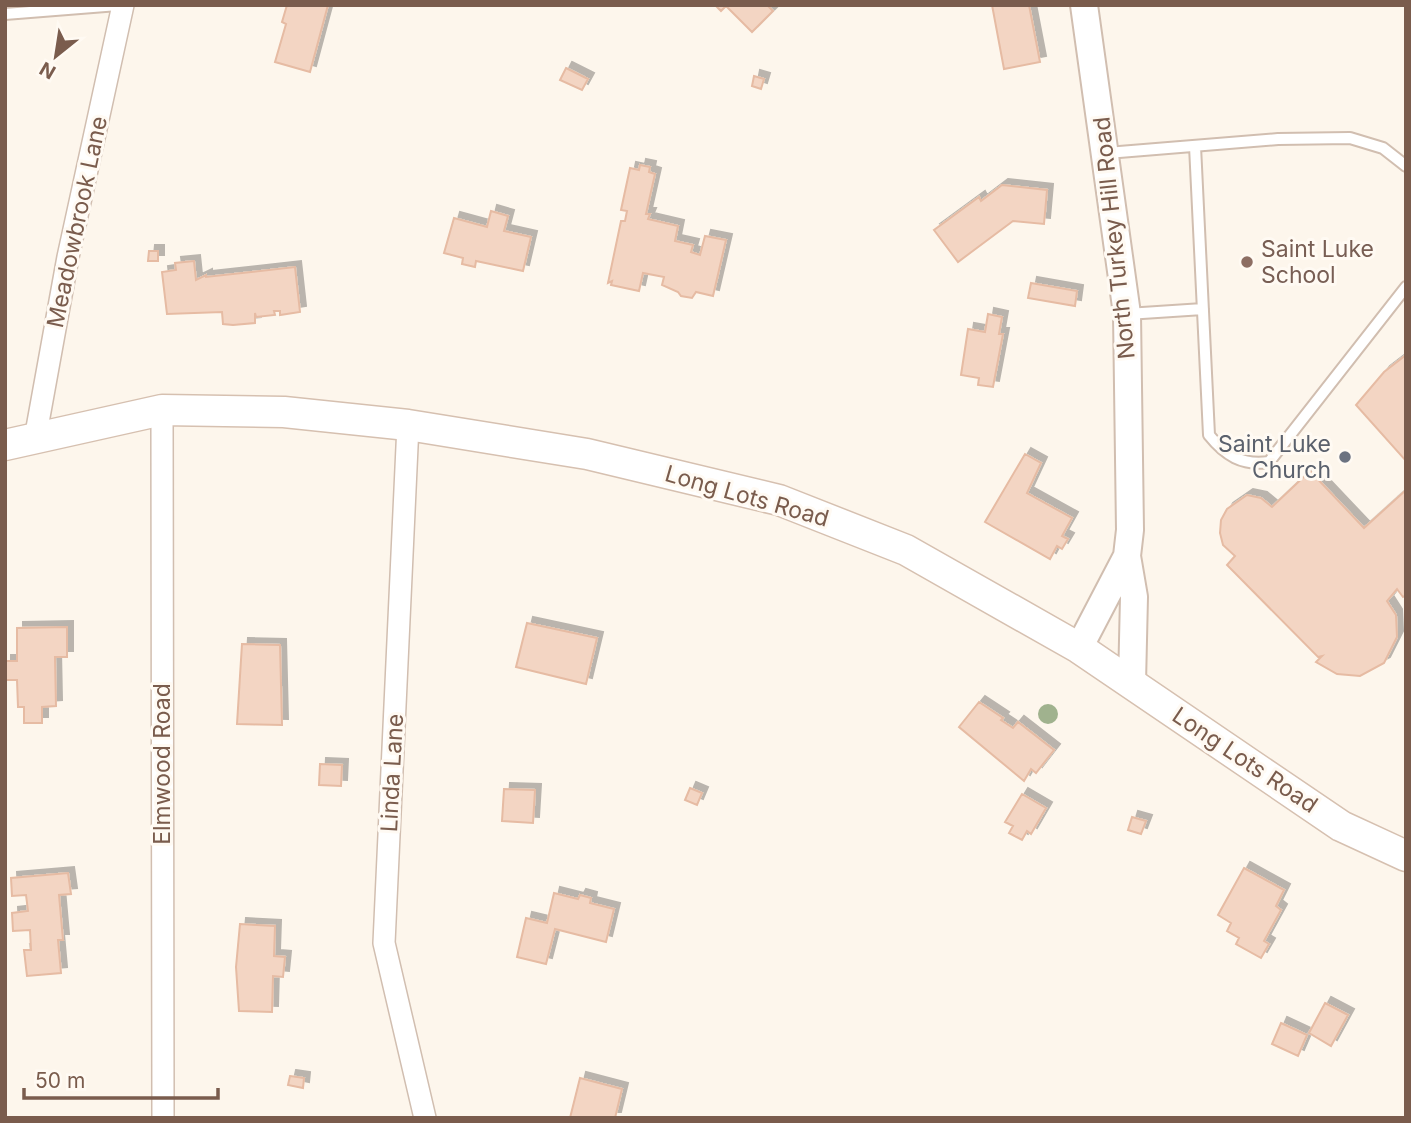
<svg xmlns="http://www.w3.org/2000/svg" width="1411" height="1123" viewBox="0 0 1411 1123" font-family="Inter,sans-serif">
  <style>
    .building { fill: #f3d5c3; stroke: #e6bba3; stroke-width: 2; filter: url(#shadow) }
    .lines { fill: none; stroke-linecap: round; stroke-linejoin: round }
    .service-casing { stroke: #d1beb0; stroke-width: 14 }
    .minor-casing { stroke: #d1beb0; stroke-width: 24 }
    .tertiary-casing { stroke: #d1beb0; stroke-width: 30 }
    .secondary-casing { stroke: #d6c0b0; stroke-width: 33 }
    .service { stroke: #fff; stroke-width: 10 }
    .minor { stroke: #fff; stroke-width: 21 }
    .tertiary { stroke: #fff; stroke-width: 26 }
    .secondary { stroke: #fff; stroke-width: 30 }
    .tree { fill: #a0b28e }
    .education-dot { fill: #8d6e63; stroke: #fffaf3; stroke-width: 2.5 }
    .worship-dot { fill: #6b7280; stroke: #fffaf3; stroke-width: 2.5 }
    .labels { text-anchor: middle; stroke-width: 6; stroke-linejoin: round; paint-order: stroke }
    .street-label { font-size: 23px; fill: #7a5c4d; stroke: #fffaf3 }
    .education-label { font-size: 23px; fill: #785e54; stroke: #fffaf3; text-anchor: start }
    .worship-label { font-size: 23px; fill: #5b616d; stroke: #fffaf3; text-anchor: end }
  </style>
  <defs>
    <filter id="shadow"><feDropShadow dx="6" dy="-6" stdDeviation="0" flood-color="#0004"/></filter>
  </defs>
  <rect width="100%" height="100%" fill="#fdf6ec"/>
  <path class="building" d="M287,5h41l-18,67 -35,-10 11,-38 -4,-2z
    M715,5h52l6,6 -21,21 -26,-26 -5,5z
    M992,5h37l11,57 -36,7z
    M566,68l22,11 -6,11 -22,-10z
    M754,76l10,3 -3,10 -9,-3z
    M640,165l10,2 -1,5 6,2 -9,40h4l-2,5 30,7 -3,15 18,4 -2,7 9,3 5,-19 21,4 -13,56 -17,-4 -4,6 -11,-2 -3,-4 -16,-7 2,-8 -21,-4 -4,18 -28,-6 1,-4 -4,2 13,-62h4l2,-10 -6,-1 9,-42 9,2z
    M1002,185l45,5 -3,34 -31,-3 -55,41 -24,-32 45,-33 2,4z
    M491,211l17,5 -4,15 27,6 -8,34 -47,-10 -1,6 -13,-3 1,-6 -19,-5 10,-35 33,9z
    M149,251h9v10h-10z
    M194,261l2,19 10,-5v2l89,-10 5,45 -20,3v-4h-6l1,4 -19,2 -1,-4v10l-22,2 -10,-1 -1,-12 -55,2 -5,-42 14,-2 -1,-7z
    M1031,283l46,8 -2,15 -47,-8z
    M988,314l14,3 -3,17h4l-10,53 -15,-2 1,-7 -18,-3 7,-46 17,3z
    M1406,355v106l-50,-56 28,-33z
    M1025,454l16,9 -14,30 45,25 -10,18 6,3 -6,10 -5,-3 -7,13 -65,-37z
    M1310,471l54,57 42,-38v105l-3,2 -6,-8 -10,12 9,14 1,22 -13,26 -24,13 -23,-2 -21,-12 6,-6 -4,1 -91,-92 8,-9 -12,-11 -3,-12 1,-13 6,-11 20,-14 14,3 11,9z
    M527,623l70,15 -11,46 -70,-17z
    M67,627v30h-12l1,49 -14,1v16h-18v-16h-6l-1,-27h-12v-19h12v-33z
    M242,644l38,1 2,80 -45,-1z
    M979,702l24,16 -2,2 12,8 5,-6 36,28 -18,23 -5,-4 -7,12 -65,-54z
    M320,764l22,1 -1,21 -22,-1z
    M690,788l12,5 -5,12 -12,-5z
    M504,789l31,1 -2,33 -31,-2z
    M1022,794l24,14 -15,26 -4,-3 -5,9 -13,-7 4,-7 -8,-4z
    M1132,817l14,4 -5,13 -13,-4z
    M1244,868l40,22 -8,16 5,4 -17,31 5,3 -8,14 -25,-14 3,-6 -12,-7 4,-8 -13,-8z
    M68,873l3,21 -12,1 4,45h-5l3,33 -34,3 -3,-26h7l-1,-20 -17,1 -1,-18 16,-2 -2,-16 -14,1 -1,-18z
    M554,893l24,6 2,-4 11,3 -1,5 24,6 -8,33 -51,-13 -9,35 -29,-7 9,-39 21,5z
    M240,924l35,2 -1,30 11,1 -2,20 -10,-1 -1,36 -33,-1 -3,-44z
    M1325,1003l23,12 -17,31 -22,-13z
    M1281,1023l26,12 -9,21 -26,-12z
    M290,1076l14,2 -1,10 -15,-3z
    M580,1078l42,11 -7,29h-45z"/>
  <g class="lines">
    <g class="service-casing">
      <path id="service" d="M5,14l113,-9
        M1195,146l14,289c16,20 33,31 60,27l137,-175
        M1107,153l171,-14 72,-1 33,10 23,18
        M1127,314l76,-5"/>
    </g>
    <g class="minor-casing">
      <path id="minor" d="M162,410l1,708
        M408,425l-24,518 41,175
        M35,439l33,-182 55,-252"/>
    </g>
    <g class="tertiary-casing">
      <path id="tertiary" d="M1127,556l7,41 -2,86
        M1079,648l48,-92 3,-26 -3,-216 -43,-309"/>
    </g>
    <g class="secondary-casing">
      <path id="secondary" d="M5,445l157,-35 122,2 124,13 179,29 192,46 127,50 173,98 262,178 65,30"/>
    </g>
    <use href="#service" class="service"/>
    <use href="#minor" class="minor"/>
    <use href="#tertiary" class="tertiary"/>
    <use href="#secondary" class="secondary"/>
  </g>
  <circle class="tree" cx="1048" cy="714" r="10"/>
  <circle class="education-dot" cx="1247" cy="262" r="7"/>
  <circle class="worship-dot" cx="1345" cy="457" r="7"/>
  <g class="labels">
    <g class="street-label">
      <text transform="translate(77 222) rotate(-78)" y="8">Meadowbrook Lane</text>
      <text transform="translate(1114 238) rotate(-96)" y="8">North Turkey Hill Road</text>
      <text transform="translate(747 496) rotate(16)" y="8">Long Lots Road</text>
      <text transform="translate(1245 760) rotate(34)" y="8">Long Lots Road</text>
      <text transform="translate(162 764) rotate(-90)" y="8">Elmwood Road</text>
      <text transform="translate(392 773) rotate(-87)" y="8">Linda Lane</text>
    </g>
    <g class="education-label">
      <text x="1261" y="257">Saint Luke<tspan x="1261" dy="26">School</tspan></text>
    </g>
    <g class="worship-label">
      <text x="1331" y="452">Saint Luke<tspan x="1331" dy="26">Church</tspan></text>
    </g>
  </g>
  <rect width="1411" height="1123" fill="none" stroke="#7a5c4d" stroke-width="14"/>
  <g transform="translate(56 56) rotate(210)" stroke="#fffaf3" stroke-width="5" paint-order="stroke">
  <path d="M0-5L12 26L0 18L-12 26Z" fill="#7a5c4d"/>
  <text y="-10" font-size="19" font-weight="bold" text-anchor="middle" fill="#7a5c4d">N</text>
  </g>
  <path d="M24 1088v10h194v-10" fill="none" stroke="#7a5c4d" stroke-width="3.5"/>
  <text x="35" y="1088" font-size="21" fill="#7a5c4d" stroke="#fffaf3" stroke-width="5" paint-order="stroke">50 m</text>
</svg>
